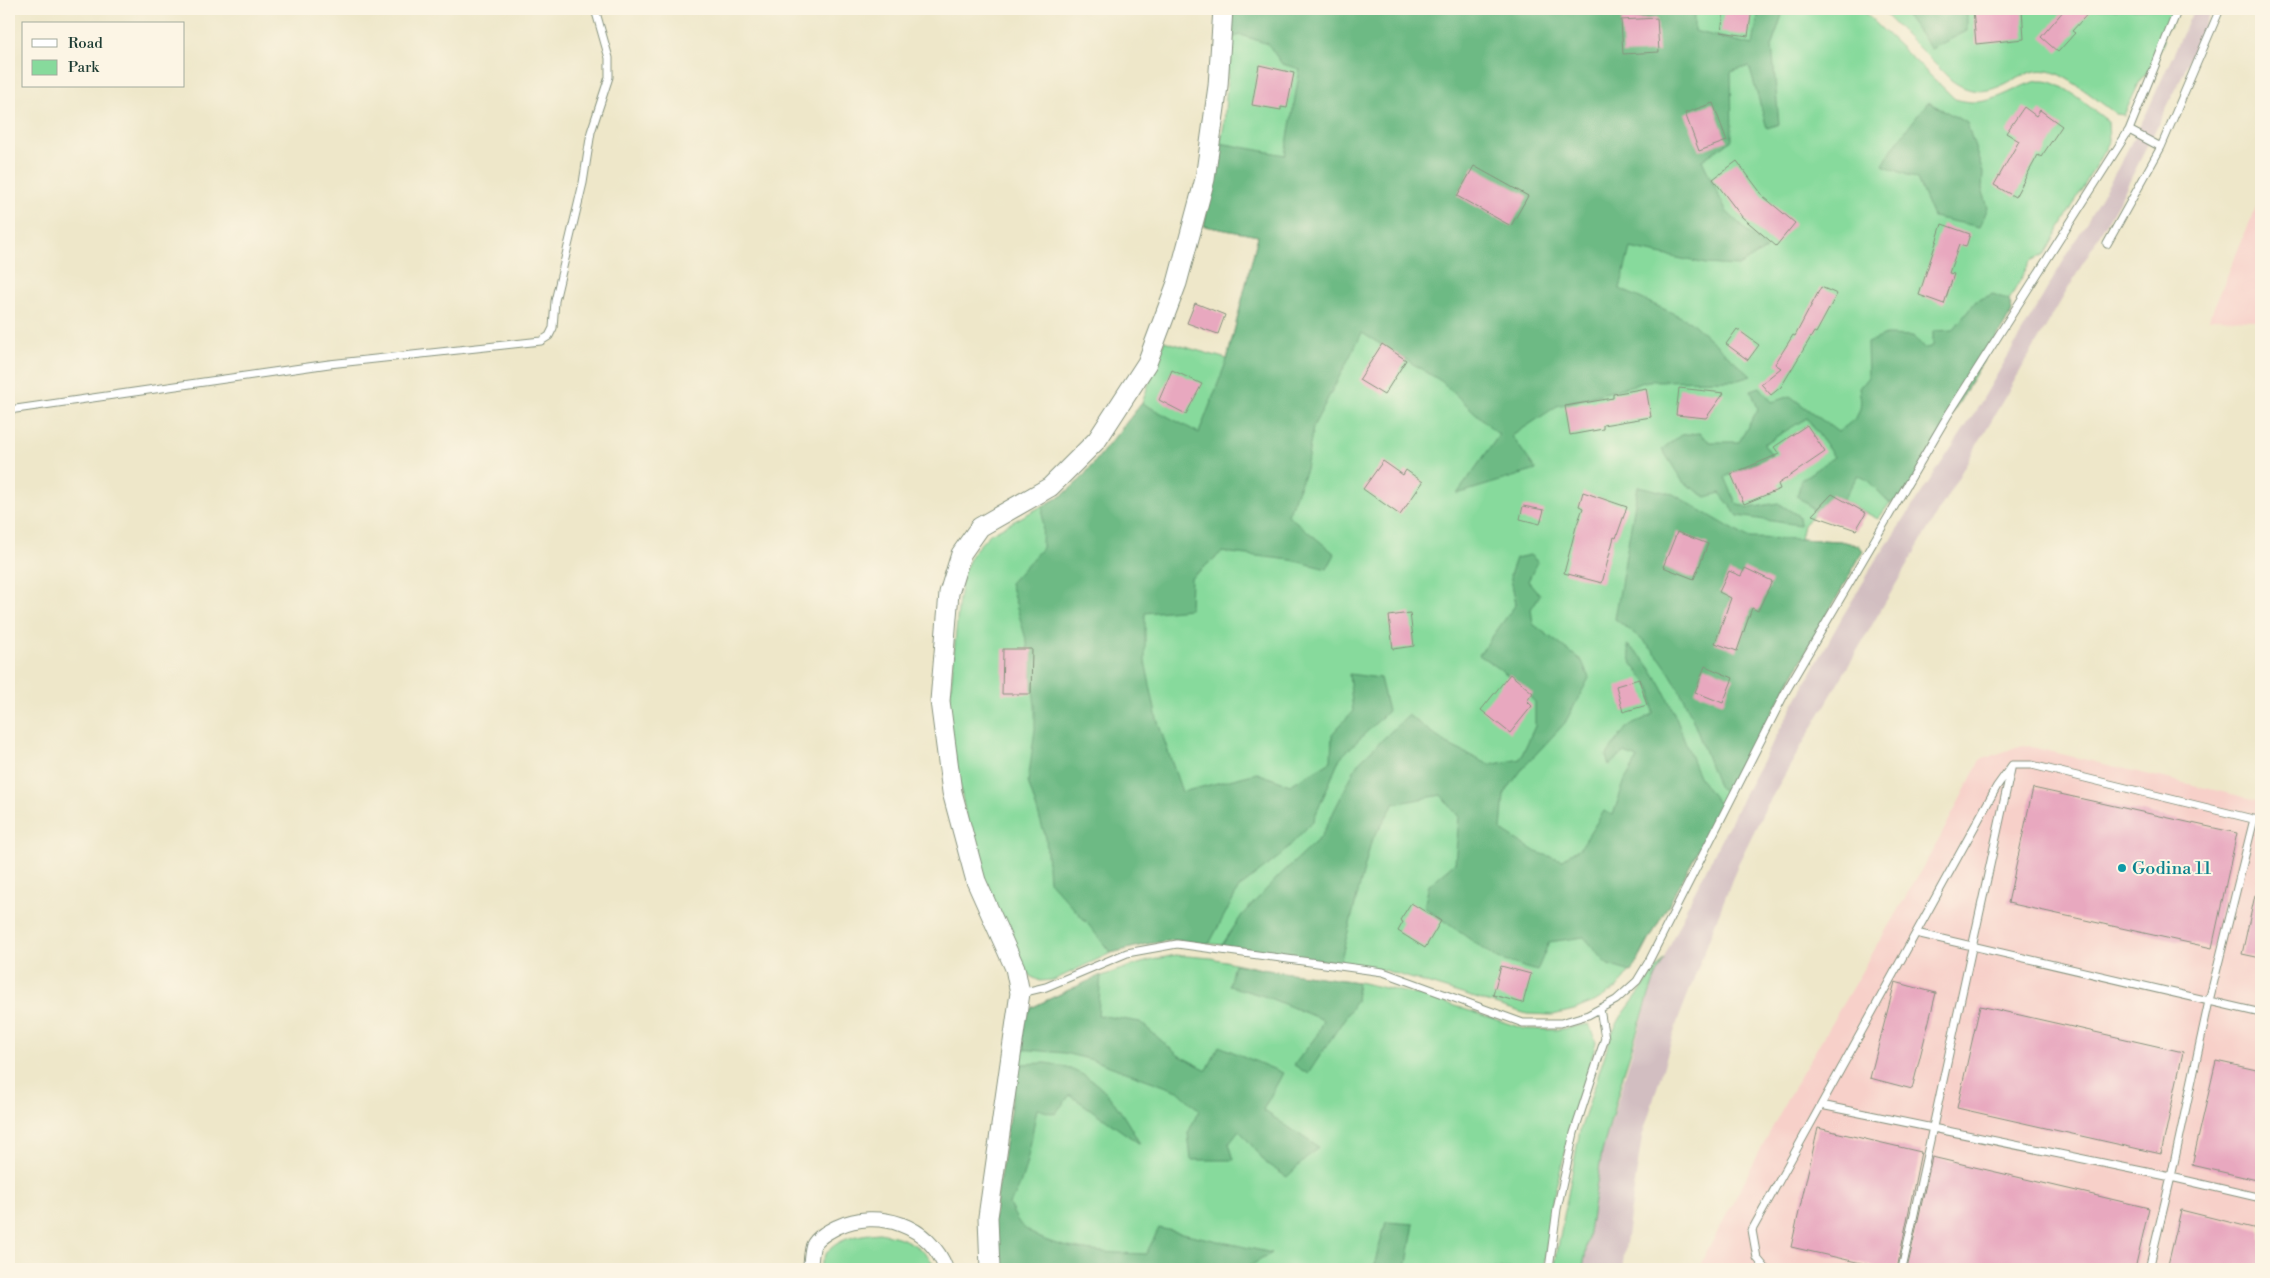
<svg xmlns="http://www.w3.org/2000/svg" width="2270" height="1278" viewBox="0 0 2270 1278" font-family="'Libre Bodoni',serif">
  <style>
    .built { fill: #f7d0c9 }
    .industrial { fill: #d2bec1 }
    .green { fill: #87da9c; stroke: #538c68 }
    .forest { fill: #6dba84; stroke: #467c5c }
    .building { fill: #e8a8bf }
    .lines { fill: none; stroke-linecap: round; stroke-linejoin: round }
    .lane-casing { stroke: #86927e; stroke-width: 9 }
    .street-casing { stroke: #86927e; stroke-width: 16 }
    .secondary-casing { stroke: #86927e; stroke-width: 21 }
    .lane { stroke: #fff; stroke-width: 7 }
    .street { stroke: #fff; stroke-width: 14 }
    .secondary { stroke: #fff; stroke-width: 19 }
    .culture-dot { fill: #0f9aa8; stroke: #fcf5e5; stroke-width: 2 }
    .labels { text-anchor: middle; stroke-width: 4; stroke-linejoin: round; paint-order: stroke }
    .culture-label { font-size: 18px; fill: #0d838f; stroke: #fcf5e5; text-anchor: start }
  </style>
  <rect width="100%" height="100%" fill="#fcf5e5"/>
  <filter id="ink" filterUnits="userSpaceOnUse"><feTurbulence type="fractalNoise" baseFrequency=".02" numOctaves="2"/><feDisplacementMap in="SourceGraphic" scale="10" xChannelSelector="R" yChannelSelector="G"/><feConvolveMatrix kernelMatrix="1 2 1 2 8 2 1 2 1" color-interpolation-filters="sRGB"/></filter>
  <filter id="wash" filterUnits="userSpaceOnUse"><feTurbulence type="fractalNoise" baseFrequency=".0096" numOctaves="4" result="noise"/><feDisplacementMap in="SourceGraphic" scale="20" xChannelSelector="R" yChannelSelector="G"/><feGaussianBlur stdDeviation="1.12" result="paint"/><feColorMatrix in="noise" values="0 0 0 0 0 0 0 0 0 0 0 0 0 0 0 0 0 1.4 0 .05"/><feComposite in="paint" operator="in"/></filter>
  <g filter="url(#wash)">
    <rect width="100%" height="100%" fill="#eee7c9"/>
    <path class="built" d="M2261,195v125l-52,-1z
      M2023,745l238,56v468h-563l93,-177 149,-254 40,-78z"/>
    <path class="industrial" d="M2194,9h18l-36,80 -55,109 -355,609 -28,57 -61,159 -35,114 -20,132h-39l19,-117 51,-169 33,-74 67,-131 88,-159 35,-58 98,-147 144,-246 29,-56z"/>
    <path class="green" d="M1232,9h629l94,90c43,14 68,-25 95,-17 19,5 42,28 58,39l1,21 -64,112 -14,7 -22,39 3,11 -110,190 -12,2 -12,16 -46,-24 -29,30 -3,14 40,2 19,4 4,6 -149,265 -73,140 -24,32 -21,13 -22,9 -21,5 -26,-1 -143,-44 -162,-25 -48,-5 -27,4 -36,9 -57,27 -14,1 -10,-5 -8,-10 -35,-77 -19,-59 -20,-111 11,-121 5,-27 10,-20 16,-17 73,-39 19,-16 60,-76 22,-62 63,18 31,-123 -54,-10 20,-101z
      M1880,9h298l-9,18 -5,3 -3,6 3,5 -12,26 -11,12 -17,36 -8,-1c-15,-11 -51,-41 -68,-43 -33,-6 -55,40 -97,9z
      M1175,955l36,3 56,12 91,12 69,15 98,32 31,1 33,-6 7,18 -43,155 -9,72h-552l33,-251 6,-10c47,-24 93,-43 144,-53z
      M1664,959l-11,24 -29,89 -22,80 -19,117h-29l26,-139 32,-97 9,-16z
      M879,1233c26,4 44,13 58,36h-117c5,-29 35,-34 59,-36z"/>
    <path class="forest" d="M1232,9h462v22l59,14 6,-36h25l-12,36 7,79 -12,4 -18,-62 -18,6 1,68 -30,20 24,51 40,38 -28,17 -32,-2 -76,-16 -10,41 70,32 61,55 -13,4 -90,1 -91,25 -45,30 24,34 -79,24 42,-59 -58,-54 -79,-48 -49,94 -7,42 -18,46 47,39 -8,15 -36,-9 -69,-8 -31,26 -1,31 -45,4v48l12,58 25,73 75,-19 33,12 41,-24 1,-27 21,-23 -4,-37 31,4 8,33 -48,47 -27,63 -33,35 -41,32 -30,56 -35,-4 -27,4 -36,9 -24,-30 -38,-42 -3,-43 -18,-56 7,-53v-24l-8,-62 -17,-60 32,-35 1,-42 20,-11 18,-16 61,-76 57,30 28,-73 31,-124 -54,-10 16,-83 65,12 15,-86 -18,-5 -14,-20 -27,-9 -11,3z
      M1906,9h61v22l-36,18 -24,-32z
      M1928,102l39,21 16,50 -1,16 6,18 -8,20 -47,-10 -16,-38 -34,-14 11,-19z
      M1993,294l16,6 3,11 -110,190 -12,2 -23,-23 -9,-5 -15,25 -27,12 -19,-16 5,-17 32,-22 -27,-39 -43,26 8,11 -47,22 11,26 13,5 29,-5 21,13 1,9 -62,-9 -18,-23 -14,4 -23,-15 -21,-33 19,-14 18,-2 11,9h29l19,-33 -7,-19 9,-3 12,15 18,-6 48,36c20,-15 26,-18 21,-44l9,-11 -1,-34 19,-8 27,1 11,13 9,-3v-15l20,-1 23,-29z
      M1638,486l35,8 75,44 51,1 41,2 19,4 4,6 -137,243 -8,-8c-17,-42 -30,-89 -57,-126 -13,-17 -30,-29 -46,-41z
      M1530,555l8,7 -10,19 12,14 -9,14 2,15 49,37 7,17 -24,45 -42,45 -19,26 -3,36 35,22 26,8 19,-13 23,-36 9,4 12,-35 13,-22 -14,-5 -15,12 -3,-9 20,-28 27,-14 -2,-26 -19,-24 -5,-19c38,24 54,92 72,131 5,9 12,17 18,26l4,2 -37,73 -53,95 -23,-7 -24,-28 -35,5 -12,29 -39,-12 -74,-52 5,-22 26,-22 4,-46 -18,-22 -47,9 -23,38 -31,121 -118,-18 20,-30 38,-40 41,-38 37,-74 50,-48 39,29 43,21 30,-6 15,-33v-24l-32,-31 -24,-16 37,-51 -6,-29 6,-17z
      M1234,964l33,6 91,12 -2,19 -48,73 -14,-9 23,-30 6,-15 -56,-23 -38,-11z
      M1101,975l-3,40 42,7 38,33 29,15 12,-24 64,27 -20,37 55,37 -31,30 -20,-13 -28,-34 -10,13 5,17h-43l-3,-27 11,-23 -21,-19 -85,-31 -29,-7 -44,-4 5,-31 6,-10z
      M1046,1063c52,8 70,38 94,81l-70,-49 -15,19 -18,-5c-6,27 -10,74 -28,95 3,6 7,15 11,20 27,28 90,29 126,30l13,-26 113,25 -27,16h-46l-9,-6 -19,6h-179l-2,-26 27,-179z
      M1386,1222l28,2 -8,45h-33z"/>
    <g id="blocks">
      <path class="building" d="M1730,9h22l-4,27 -27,-4 3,-21 5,1z
        M1973,9h49l2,30 -48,5z
        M2065,9h27l-20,22 3,2 -17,19 -17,-15z
        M1657,18l2,34 -36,2 -2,-34z
        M1259,65l35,8 -7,35 -6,-1v3l-29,-5z
        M1713,103l14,38 -28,10 -14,-38z
        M2024,107l12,9 4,-6 22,16 -21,31 -3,-2 -23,42 -21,-12 25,-44 -13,-8z
        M1737,161l27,36 31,26 -19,23 -34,-29 -29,-38z
        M1474,166l54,30 -17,30 -54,-30z
        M1942,224l28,10 -4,13 -7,-2 -10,28 5,1 -10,30 -25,-9z
        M1821,287l16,7 -21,39 -2,-1 -33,55 -10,8 -10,-11 20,-16 -6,-4 18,-29 2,1z
        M1195,303l30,12 -7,19 -31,-11z
        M1737,329l22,16 -11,15 -22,-16z
        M1382,344l24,16 -22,35 -25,-15z
        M1172,370l30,14 -16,30 -27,-14z
        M1646,388l5,29 -48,8v4l-33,6 -5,-29 48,-8v-4z
        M1679,388l45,5 -18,25 -30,-3z
        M1807,425l18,27 -47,32 2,5 -36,15 -13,-30 48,-20 -5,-7z
        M1383,461l20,14 3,-5 17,12 -23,33 -37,-26z
        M1583,492l44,15 -11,31 -2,-1 -12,46 -38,-10 12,-46 7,-19 -4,-2z
        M1832,494l34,19 -10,17 -44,-15z
        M1523,506l21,4 -4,14 -20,-5z
        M1677,532l31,12 -14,35 -31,-12z
        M1745,568l27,13 -14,30 -6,-3 -15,43 -22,-8 16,-45 -12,-6 10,-21 12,5z
        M1410,613l4,33 -21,3 -4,-33z
        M1003,649h29l-1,45h-29z
        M1705,666l28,12 -10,25 -28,-11z
        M1510,674l23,19 -6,8 5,5 -22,27 -29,-23z
        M1639,679l8,26 -24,7 -7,-26z
        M2033,788l204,45 -25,115 -204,-45z
        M2255,895l6,1v62l-19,-4z
        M1411,903l30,18 -16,27 -27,-17 5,-9 -3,-2z
        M1501,966l30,8 -8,29 -30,-8z
        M1895,982l41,11 -24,96 -42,-11z
        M1980,1006l203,46 -22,102 -204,-46z
        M2216,1061l45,10v110l-69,-16z
        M1818,1128l103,24 -24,117h-10l-96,-22z
        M1932,1157l217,51 -14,61h-228z
        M2181,1210l80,20v39h-94z"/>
    </g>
  </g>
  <g filter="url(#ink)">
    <use href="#blocks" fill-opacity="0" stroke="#86927e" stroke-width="1"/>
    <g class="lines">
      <g class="lane-casing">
        <path id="lane" d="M2129,130l32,17
          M2107,244l54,-97 59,-138
          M9,410l320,-46 212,-23 8,-5 4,-8 2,-27 28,-118 8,-51 18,-55v-19l-14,-49
          M1916,933l345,80
          M1021,993l25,-6 81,-34 50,-9 206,28 140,51h38l27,-8 28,-15 21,-19 12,-20 137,-270 162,-276 181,-285 49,-121
          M1821,1105l350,72 90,21
          M1549,1269l8,-60 17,-76 31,-95 -5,-29
          M1766,1269l-9,-11 -5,-28 245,-444 15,-21h20l229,56
          M1902,1269l109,-500
          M2149,1269l22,-92 38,-176 45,-182"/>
      </g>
      <g class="street-casing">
        <path id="street" d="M810,1269c1,-7 1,-16 3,-23 4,-9 16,-15 24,-19 41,-19 93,-2 109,42"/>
      </g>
      <g class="secondary-casing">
        <path id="secondary" d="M990,1269l-2,-52 32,-224 -5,-25 -39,-87 -24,-89 -12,-91 9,-108 12,-39 19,-27 70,-40 47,-47 50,-77 30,-80 28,-104 13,-93 5,-77"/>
      </g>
      <use href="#lane" class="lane"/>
      <use href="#street" class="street"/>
      <use href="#secondary" class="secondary"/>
    </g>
  </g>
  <circle class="culture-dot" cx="2122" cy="868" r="5"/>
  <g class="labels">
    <g class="culture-label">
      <text x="2132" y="874">Godina 11</text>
    </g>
  </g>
  <rect width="2270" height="1278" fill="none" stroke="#fcf5e5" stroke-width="30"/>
  <rect x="22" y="22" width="162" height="65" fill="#fcf5e5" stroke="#a4ab9e"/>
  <rect x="32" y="39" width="25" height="8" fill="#ffffff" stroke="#a4ab9e"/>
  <text x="68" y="48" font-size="15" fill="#1f3d34">Road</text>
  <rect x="32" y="60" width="25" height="15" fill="#87da9c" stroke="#a4ab9e"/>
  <text x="68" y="72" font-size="15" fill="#1f3d34">Park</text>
</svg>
